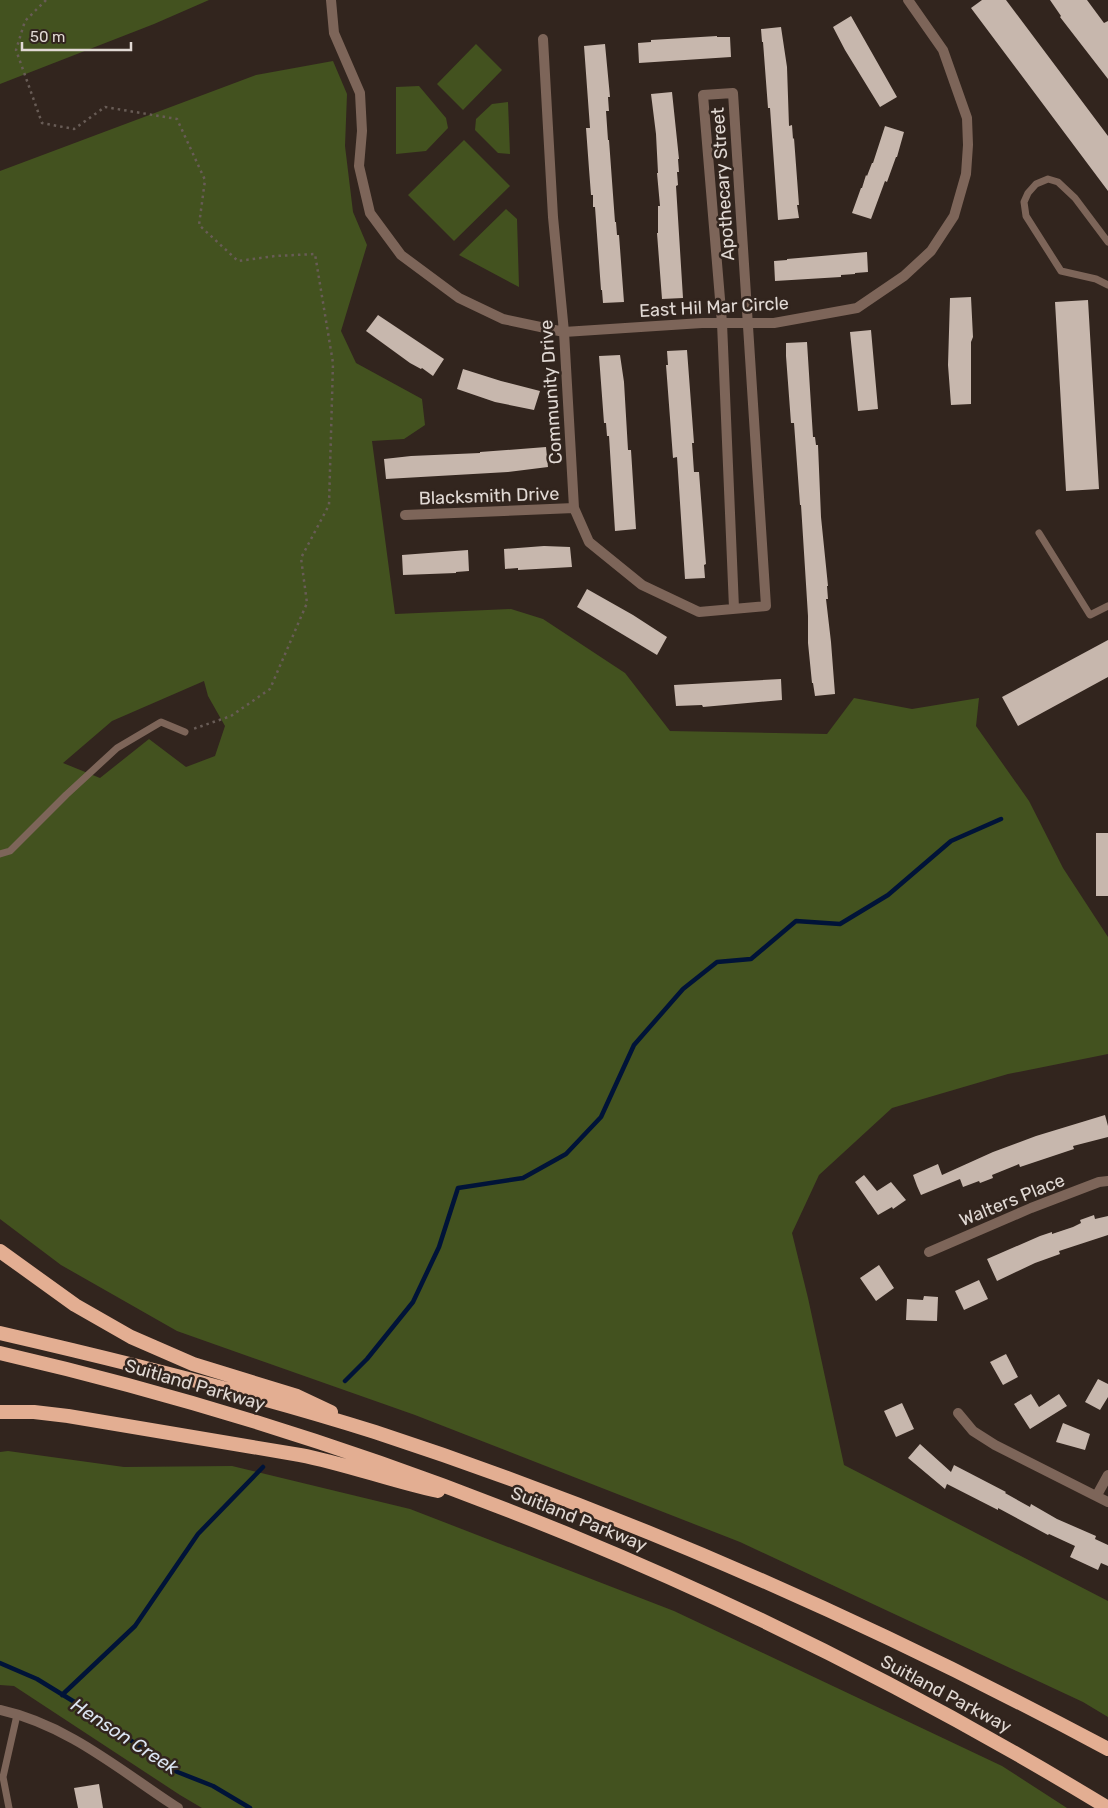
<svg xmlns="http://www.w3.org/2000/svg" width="1108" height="1808" viewBox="0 0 1108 1808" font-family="Rubik,sans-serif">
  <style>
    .green { fill: #43521f; fill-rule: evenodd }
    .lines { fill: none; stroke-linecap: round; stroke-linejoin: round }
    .stream { stroke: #001338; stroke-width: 4.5 }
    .building { fill: #c7b7ad }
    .path { stroke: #685c56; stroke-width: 2.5; stroke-dasharray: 2.5 4; stroke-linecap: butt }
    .service { stroke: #7d6559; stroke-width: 7 }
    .minor { stroke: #7d6559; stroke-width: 10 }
    .trunk { stroke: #e3ae92; stroke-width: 14 }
    .labels { text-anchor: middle; stroke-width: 5; stroke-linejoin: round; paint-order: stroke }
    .street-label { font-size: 18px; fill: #e1d9d4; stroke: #32251e }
    .water-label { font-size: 19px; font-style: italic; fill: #dbe4f2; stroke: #32251e }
  </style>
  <rect width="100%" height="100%" fill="#32251e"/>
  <path class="green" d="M0,0h209l-55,24 -154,60z
    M476,44l26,26 -39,40 -26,-26z
    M333,61l14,33 -2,52 8,66 14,33 -26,86 15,32 66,36 3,26 -21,14 -32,2 23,173 116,-5 32,10 82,54 45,58 157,3 27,-36 58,11 67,-11 -3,28 53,75 34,67 45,69v117l-100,20 -116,34 -73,67 -27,58 16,65 36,167 264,136v116l-25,-15 -343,-160 -325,-127 -238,-84 -116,-66 -61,-46v-1048l256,-96zM204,681l4,15 17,30 -10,30 -29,11 -37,-28 -49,39 -37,-15 49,-42z
    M419,86l27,32 2,10 -22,23 -30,3v-67z
    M508,102l2,52 -12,-1 -23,-23 1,-11 16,-15z
    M464,140l46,46 -56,55 -46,-46z
    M506,209l11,10 2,68 -60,-32z
    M8,1451l116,16 108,-1 178,43 264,102 328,155 65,42h-865l-22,-13 -166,-109 -14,-1v-233z"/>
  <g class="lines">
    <path class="stream" d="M345,1381l22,-22 46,-57 26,-55 19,-59 65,-10 43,-24 35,-37 33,-72 49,-56 34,-27 34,-3 45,-38 44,3 48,-29 63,-54 50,-22
      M0,1663l37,16 44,27 94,65 38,15 37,22
      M62,1695l73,-69 63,-92 65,-67"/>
  </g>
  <path class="building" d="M982,0h24l102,136v55l-137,-183z
    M1050,0h37l17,23 4,-2v58l-48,-62 1,-1z
    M851,16l46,81 -17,10 -35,-57 -12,-23z
    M781,27l6,40 2,59 3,-1 1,14 1,-1 5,67h-2l2,13 -21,2 -8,-112h-2l-5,-66h-1l-1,-13z
    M717,36v1h13l1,20 -92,6 -1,-20 13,-1v-2z
    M605,44l5,53h-2l1,14h-3l2,29h1l6,82h1l1,13h2l5,67 -21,1 -1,-13h-1l-6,-83h-2v-12h-2l-2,-26 -3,-41h4l-6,-82z
    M672,92l7,67h-1l1,13h-2l1,13 -2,1 7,112 -21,1 -5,-66h1v-27h2l-3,-33h1l-2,-39 -5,-40z
    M885,126l19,6 -7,25h-1l-9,25 -2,-1 -14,38 -19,-6 9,-25h1l4,-13 1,1 5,-13h1z
    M867,252l1,20 -13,1v1l-14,1v2l-66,4 -1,-20 13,-1v-1z
    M971,297l2,40 -2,5v62l-20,1 -3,-40 2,-67z
    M1088,300l11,189 -33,2 -11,-189z
    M378,315l66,44 -11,17 -11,-8 -1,1 -11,-6 -44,-32z
    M871,330l7,79 -20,2 -8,-79z
    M807,342l6,95h2l1,8h2l3,72 7,69h-1l1,13h-2l5,43 4,52 -20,2 -2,-13h-1l-4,-40v-27l-7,-111h-1l-6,-82h-3l-5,-67v-13z
    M687,350l7,93h-2l2,29h5l7,92 -2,1 1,13 -20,1 -8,-122 -4,1 -7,-93h2l-1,-14z
    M620,355l4,27 4,68h3l5,79 -21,2 -6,-95h-2l-1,-13h-2l-5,-67z
    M463,369l38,12 39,10 -6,19 -39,-8 -38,-13z
    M546,447l2,20 -40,5 -122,7 -2,-20 27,-3 69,-3v-1z
    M544,546l26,1 2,20 -54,3v-2l-13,1 -1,-20z
    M468,550l1,21 -13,1v1l-53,2 -1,-20z
    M587,589l46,26 34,22 -10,18 -80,-48z
    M1108,640v37l-90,49 -16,-29z
    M781,679l1,21 -79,7 -1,-2 -26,1 -2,-21z
    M1096,833h12v63h-12z
    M1105,1115l3,11v11l-35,9 1,3 -54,18 -1,-3 -27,11 1,3 -13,5 -1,-2 -16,6 -3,-8 -39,16 -4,-9 -4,-11 25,-11 4,11 51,-23 43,-16z
    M864,1175l13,16 14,-9 15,18 -13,9 -1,-2 -14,8 -23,-33z
    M1094,1215l1,4 13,-3v19l-49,16 1,3 -25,9 -38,18 -10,-22 53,-23 12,-4v2l21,-7 8,-4 -1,-3z
    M879,1265l15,23 -18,13 -16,-23z
    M979,1280l9,19 -24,11 -9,-19z
    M924,1296l14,1 -1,24 -31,-1 1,-21 16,1z
    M1006,1354l12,23 -15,8 -13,-23z
    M1098,1379l10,5v13l-8,13 -15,-8z
    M1031,1394l8,13 20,-13 8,12 -37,23 -16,-25z
    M902,1403l12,26 -18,8 -12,-26z
    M1063,1423l27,11 -5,16 -29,-8z
    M920,1444l31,28 3,-7 52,27 -1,1 25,14 1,-3 26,15 39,17 -1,3 13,6v21l-7,-3 -3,7 -28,-13 5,-11 -26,-12 -1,1 -50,-27v2l-51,-26 -2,5 -37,-31z
    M99,1784l4,24h-25l-4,-20z"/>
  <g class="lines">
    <path class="path" d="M46,0l-21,21 -9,29 26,73 32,6 31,-22 72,12 28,61 -6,45 39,36 37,-5 40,-2 18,109 -4,142 -28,53 6,45 -37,86 -39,27 -38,13"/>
    <path class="service" d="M1108,242l-33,-44 -17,-16 -10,-3 -12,5 -8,9 -4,9 2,14 35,55 35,8 12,6
      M1039,533l51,82 18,-9
      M0,854l10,-3 56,-56 51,-47 44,-26 24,10
      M9,1808l-6,-31 14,-62"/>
    <path class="minor" d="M331,0l3,33 26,60 2,38 -3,35 11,47 31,42 58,43 44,21 61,13 138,-9h72l83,-15 47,-32 27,-25 23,-35 12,-42 2,-29 -1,-27 -24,-68 -35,-50
      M543,39l10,178 11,115 10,176 15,34 53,43 57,27 67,-6 -33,-513 -30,2 19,228 12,285
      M405,515l169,-7
      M929,1252l102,-44 68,-26 9,-1
      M958,1413l15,18 22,14 113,57
      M1097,1495l11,-20
      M0,1710c68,15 121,61 178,98"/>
    <path class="trunk" d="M0,1251l75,54 56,32 62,27 104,32 34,16
      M0,1333c126,29 252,60 375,99 254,83 497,191 733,317
      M0,1353c391,90 765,246 1108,455
      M0,1412h34l34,4 232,39c47,9 91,26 138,36"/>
  </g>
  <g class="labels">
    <g class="street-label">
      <text transform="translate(723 184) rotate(-94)" y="6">Apothecary Street</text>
      <text transform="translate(714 307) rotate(-3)" y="6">East Hil Mar Circle</text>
      <text transform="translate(551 392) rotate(-94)" y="6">Community Drive</text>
      <text transform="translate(489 496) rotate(-2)" y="6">Blacksmith Drive</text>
      <text transform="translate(1012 1200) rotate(-22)" y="6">Walters Place</text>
      <text transform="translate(195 1385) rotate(16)" y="6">Suitland Parkway</text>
      <text transform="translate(579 1519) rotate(22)" y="6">Suitland Parkway</text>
      <text transform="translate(946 1694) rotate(28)" y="6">Suitland Parkway</text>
    </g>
    <g class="water-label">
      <text transform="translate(125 1736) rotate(33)" y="7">Henson Creek</text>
    </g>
  </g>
  <path d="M22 42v8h109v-8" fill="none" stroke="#e1d9d4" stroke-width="2.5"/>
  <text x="30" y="42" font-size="15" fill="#e1d9d4" stroke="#32251e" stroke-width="4" paint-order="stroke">50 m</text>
</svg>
